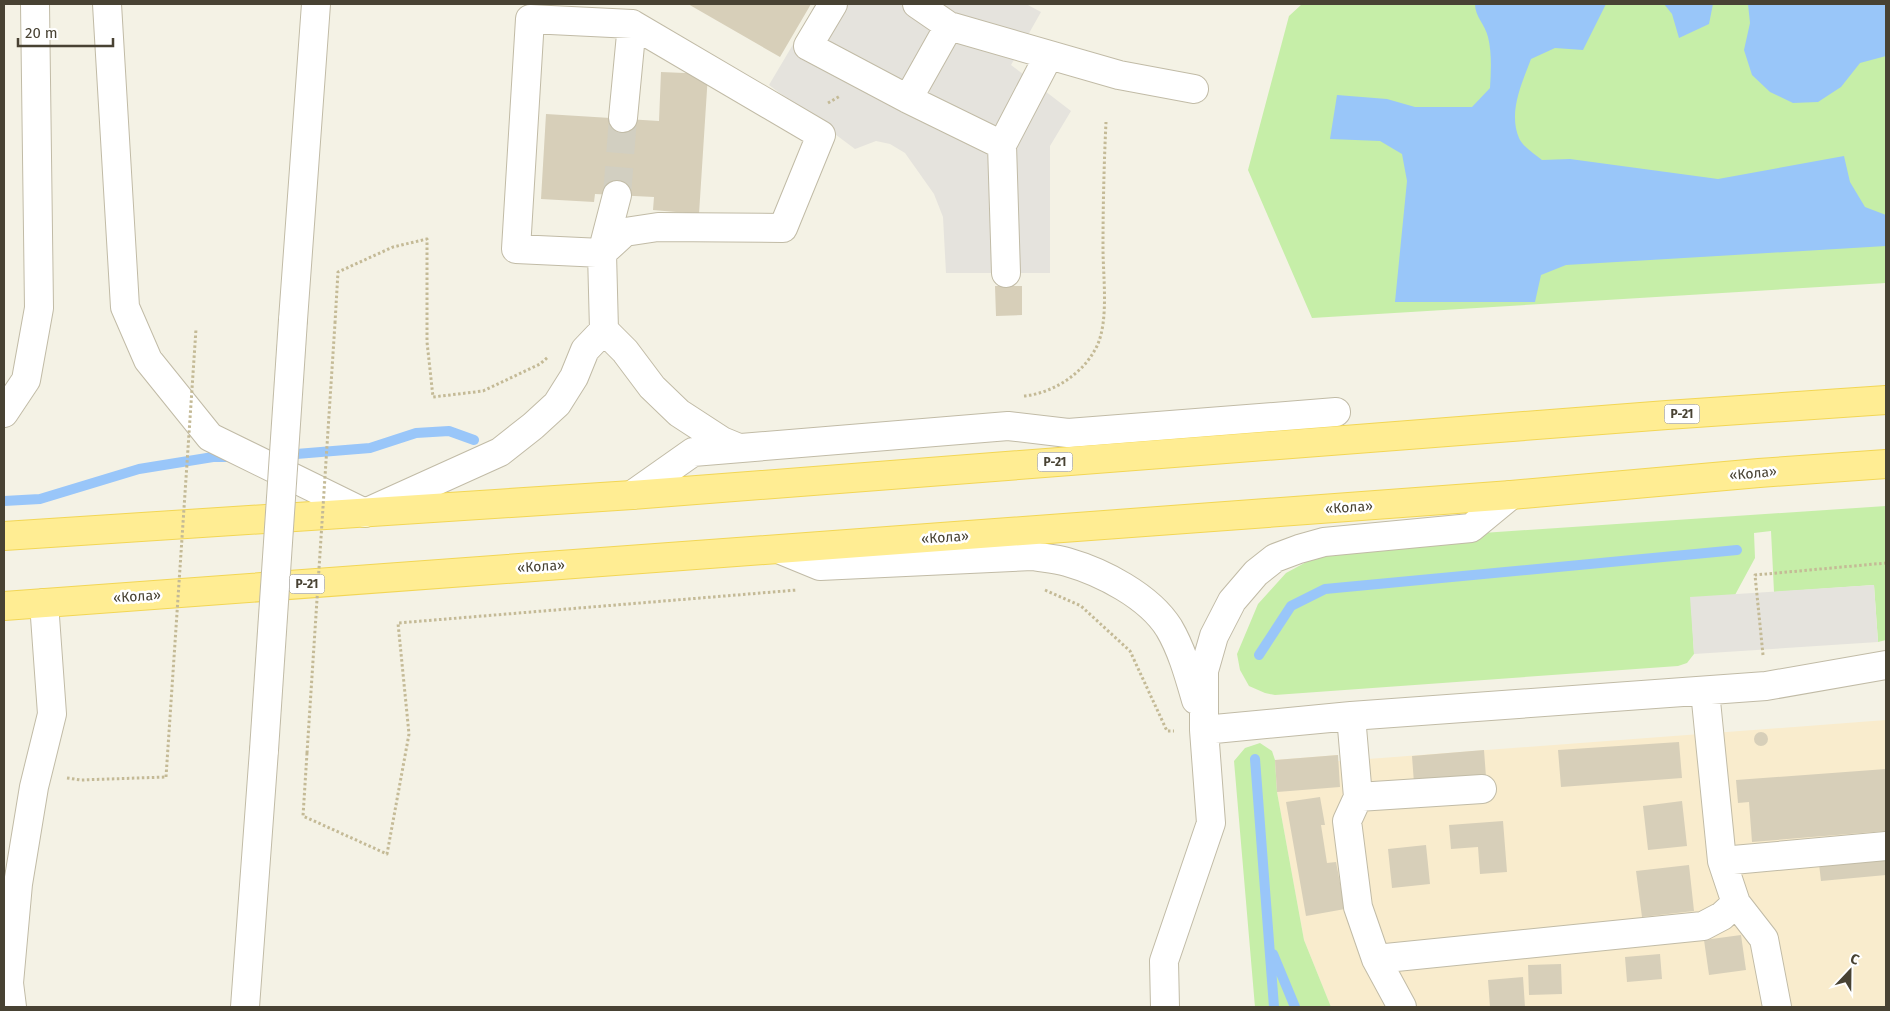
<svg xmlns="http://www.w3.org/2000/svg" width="1890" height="1011" viewBox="0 0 1890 1011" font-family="'Fira Sans',sans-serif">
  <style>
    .commercial { fill: #f9eccd }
    .green { fill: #c6eea8 }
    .parking { fill: #e5e3dd }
    .water { fill: #99c6f9 }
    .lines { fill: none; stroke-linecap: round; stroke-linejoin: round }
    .stream { stroke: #99c6f9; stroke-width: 10 }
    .building { fill: #d7cfb9 }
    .minor-tunnel { stroke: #d2cfc1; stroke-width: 28; stroke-dasharray: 28 14; stroke-linecap: butt }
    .minor-casing { stroke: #c1bba6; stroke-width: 30 }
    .major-casing { stroke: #f2d655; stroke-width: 30 }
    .path { stroke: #c4ba96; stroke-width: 3; stroke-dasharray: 2.5 2.5; stroke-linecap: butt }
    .minor { stroke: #fff; stroke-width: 28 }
    .major { stroke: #ffed93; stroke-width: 28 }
    .minor-bridge-casing { stroke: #c1bba6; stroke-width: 30; stroke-linecap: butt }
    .path-bridge { stroke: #c4ba96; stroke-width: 3; stroke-dasharray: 2.5 2.5; stroke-linecap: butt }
    .minor-bridge { stroke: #fff; stroke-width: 28 }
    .labels { text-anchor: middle; stroke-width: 5; stroke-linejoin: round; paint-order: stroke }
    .shield { fill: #fff; stroke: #7f7b70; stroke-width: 1 }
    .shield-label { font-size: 12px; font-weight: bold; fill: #484233 }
    .street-label { font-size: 14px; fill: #484233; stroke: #fff }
  </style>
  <rect width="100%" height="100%" fill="#f4f2e5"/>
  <path class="commercial" d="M1886,720v287h-555l-27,-67 -27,-148 -2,-32 63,-5v6l17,-1z"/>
  <path class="green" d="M1302,4h584v279l-574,35 -64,-148 41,-154z
    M1886,506v134l-8,2 -4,-57 -100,7 -3,-61 -17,2 1,25 -20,37 -44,3 3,56 -7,9 -9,3 -403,29 -10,-2 -16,-7 -9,-16 -3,-16 21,-50 28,-31 37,-20 145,-19z
    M1260,743l12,8 3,9 2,32 27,148 27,67h-76l-21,-246 11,-13z"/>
  <path class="parking" d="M817,4h209l15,8 -30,53 60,46 -21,35v127h-104l-3,-56 -9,-23 -29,-41 -15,-9 -14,-3 -21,8 -86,-64z
    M1874,585l4,57 -184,12 -4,-57z"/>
  <path class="water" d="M1475,4h131l-23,46 -28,-2 -24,11c-9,24 -23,53 -12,79 3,8 16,16 23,22l28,-1 148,20 126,-23 6,26 15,25 21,8v31l-320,19 -25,10 -6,27h-140l12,-121 -5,-27 -22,-13 -50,-2 7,-44 50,4 28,8h57l18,-19c1,-17 2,-35 -2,-51 -3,-13 -13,-20 -13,-33z
    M1664,4h49l-4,20 -30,14 -7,-24z
    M1748,4h138v52l-26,7 -19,24 -23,15 -25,1 -23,-11 -18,-17 -8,-25 6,-27z"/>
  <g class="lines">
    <path class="stream" d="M284,455l86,-7 46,-15 33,-2 25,9
      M4,501l36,-2 99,-30 74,-12h19
      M1259,655l32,-49 34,-17 412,-39
      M1255,759l19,248
      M1273,954l22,53"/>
  </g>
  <path class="building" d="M688,4h123l-31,53z
    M661,72l47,2 -9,140 -46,-4 1,-13 -59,-3 -1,8 -53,-3 5,-85 113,7z
    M995,286h27v29l-26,1z
    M1754 739a7 7 0 1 1 14 0a7 7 0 1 1-14 0Z
    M1679,742l3,36 -121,9 -3,-37z
    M1484,750l2,27 -72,6 -2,-27z
    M1338,755l2,32 -63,5 -2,-32z
    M1886,769v62l-134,11 -3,-40 -11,1 -2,-23z
    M1320,797l5,28h-4l6,38 9,-1 9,47 -39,7 -20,-114z
    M1682,801l5,45 -39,4 -5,-44z
    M1503,821l4,51 -27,2 -2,-27 -27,2 -2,-24z
    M1426,845l4,39 -38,4 -4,-39z
    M1886,858v17l-65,6 -2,-17z
    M1689,865l5,46 -52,6 -6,-46z
    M1741,935l5,35 -37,5 -5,-35z
    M1660,954l2,25 -35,3 -2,-25z
    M1561,964l1,30 -33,1 -1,-30z
    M1523,977l2,30h-35l-2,-27z"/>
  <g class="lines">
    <path class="minor-tunnel" d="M617,195l6,-77"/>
    <g class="minor-casing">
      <path id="minor" d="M107,4l18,303 23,53 62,77 155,76 135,-61 33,-26 24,-22 17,-27 11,-27 19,-20 -2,-77 15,-58
        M833,4l-25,42 100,53 94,46 47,-90
        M917,4l32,22 170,49 75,14
        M530,19l102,5 189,111 -38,93 -125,-1 -33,5 -23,21 -86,-4z
        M908,99l41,-73
        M623,118l9,-94
        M1002,145l4,128
        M293,320l23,-316
        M604,330l21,21 27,36 27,26 43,28 17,7
        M4,413l22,-33 13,-72 -4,-304
        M632,495l61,-43 315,-26 60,7 268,-21
        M781,550l39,16 212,-10c12,2 24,3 35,6 35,10 82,34 102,66 13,22 20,48 27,72
        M1705,691l17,170 14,42 28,36 13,68
        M1351,716l7,81 -11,24 11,86 18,52 26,48
        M1204,730l147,-14 415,-30 120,-21
        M1358,797l124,-8
        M1722,861l164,-15
        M1376,959l327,-33 19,-10 14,-13
        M12,1007l-3,-24 9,-99 16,-97 18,-73 -8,-111
        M245,1007l19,-257
        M1165,1007l-1,-46 47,-138 -7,-93v-59l10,-35 18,-35 24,-28 19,-15 24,-9 25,-7 147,-14 40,-33"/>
    </g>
    <g class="major-casing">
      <path id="major" d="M4,536l628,-41 1035,-80 219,-15
        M4,606l1507,-111 248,-22 127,-9"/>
    </g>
    <path class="path" d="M828,103l12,-7
      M335,323l3,-51 55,-25 34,-8v103l6,55 50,-6 57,-27 8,-7
      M1024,396c30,-3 60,-23 73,-50 12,-26 6,-69 6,-98 0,-42 1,-84 3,-126
      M1045,590l36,16 49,45 37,80h7
      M1763,655l-8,-80 131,-12
      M307,753l-4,63 84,38 22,-120 -11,-111 399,-33
      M67,778l14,2 85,-3"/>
    <use href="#minor" class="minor"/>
    <use href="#major" class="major"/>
    <g class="minor-bridge-casing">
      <path id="minor-bridge" d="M264,750l29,-430"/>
    </g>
    <path class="path-bridge" d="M307,753l28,-430
      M166,777l30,-448"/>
    <use href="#minor-bridge" class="minor-bridge"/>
  </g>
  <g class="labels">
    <g class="shield">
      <rect x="1664.5" y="404.5" width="35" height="19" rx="4"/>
      <rect x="1037.5" y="452.5" width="35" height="19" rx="4"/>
      <rect x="289.5" y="574.5" width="35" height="19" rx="4"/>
    </g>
    <g class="shield-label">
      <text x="1682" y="418">Р-21</text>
      <text x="1055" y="466">Р-21</text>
      <text x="307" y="588">Р-21</text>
    </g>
    <g class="street-label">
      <text transform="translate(1753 473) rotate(-5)" y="5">«Кола»</text>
      <text transform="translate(1349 507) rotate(-4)" y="5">«Кола»</text>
      <text transform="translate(945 537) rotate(-4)" y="5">«Кола»</text>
      <text transform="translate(541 566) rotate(-4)" y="5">«Кола»</text>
      <text transform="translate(137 596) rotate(-4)" y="5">«Кола»</text>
    </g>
  </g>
  <rect width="1890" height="1011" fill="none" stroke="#484233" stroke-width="10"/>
  <g transform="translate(1850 971) rotate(22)" stroke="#ffffff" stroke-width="4" paint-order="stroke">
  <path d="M0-4L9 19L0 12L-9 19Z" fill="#484233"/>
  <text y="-8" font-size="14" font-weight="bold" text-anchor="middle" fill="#484233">С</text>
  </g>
  <path d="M18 38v8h95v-8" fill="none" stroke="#484233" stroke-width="2.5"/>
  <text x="25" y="38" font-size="15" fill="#484233" stroke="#ffffff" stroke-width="4" paint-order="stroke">20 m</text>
</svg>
